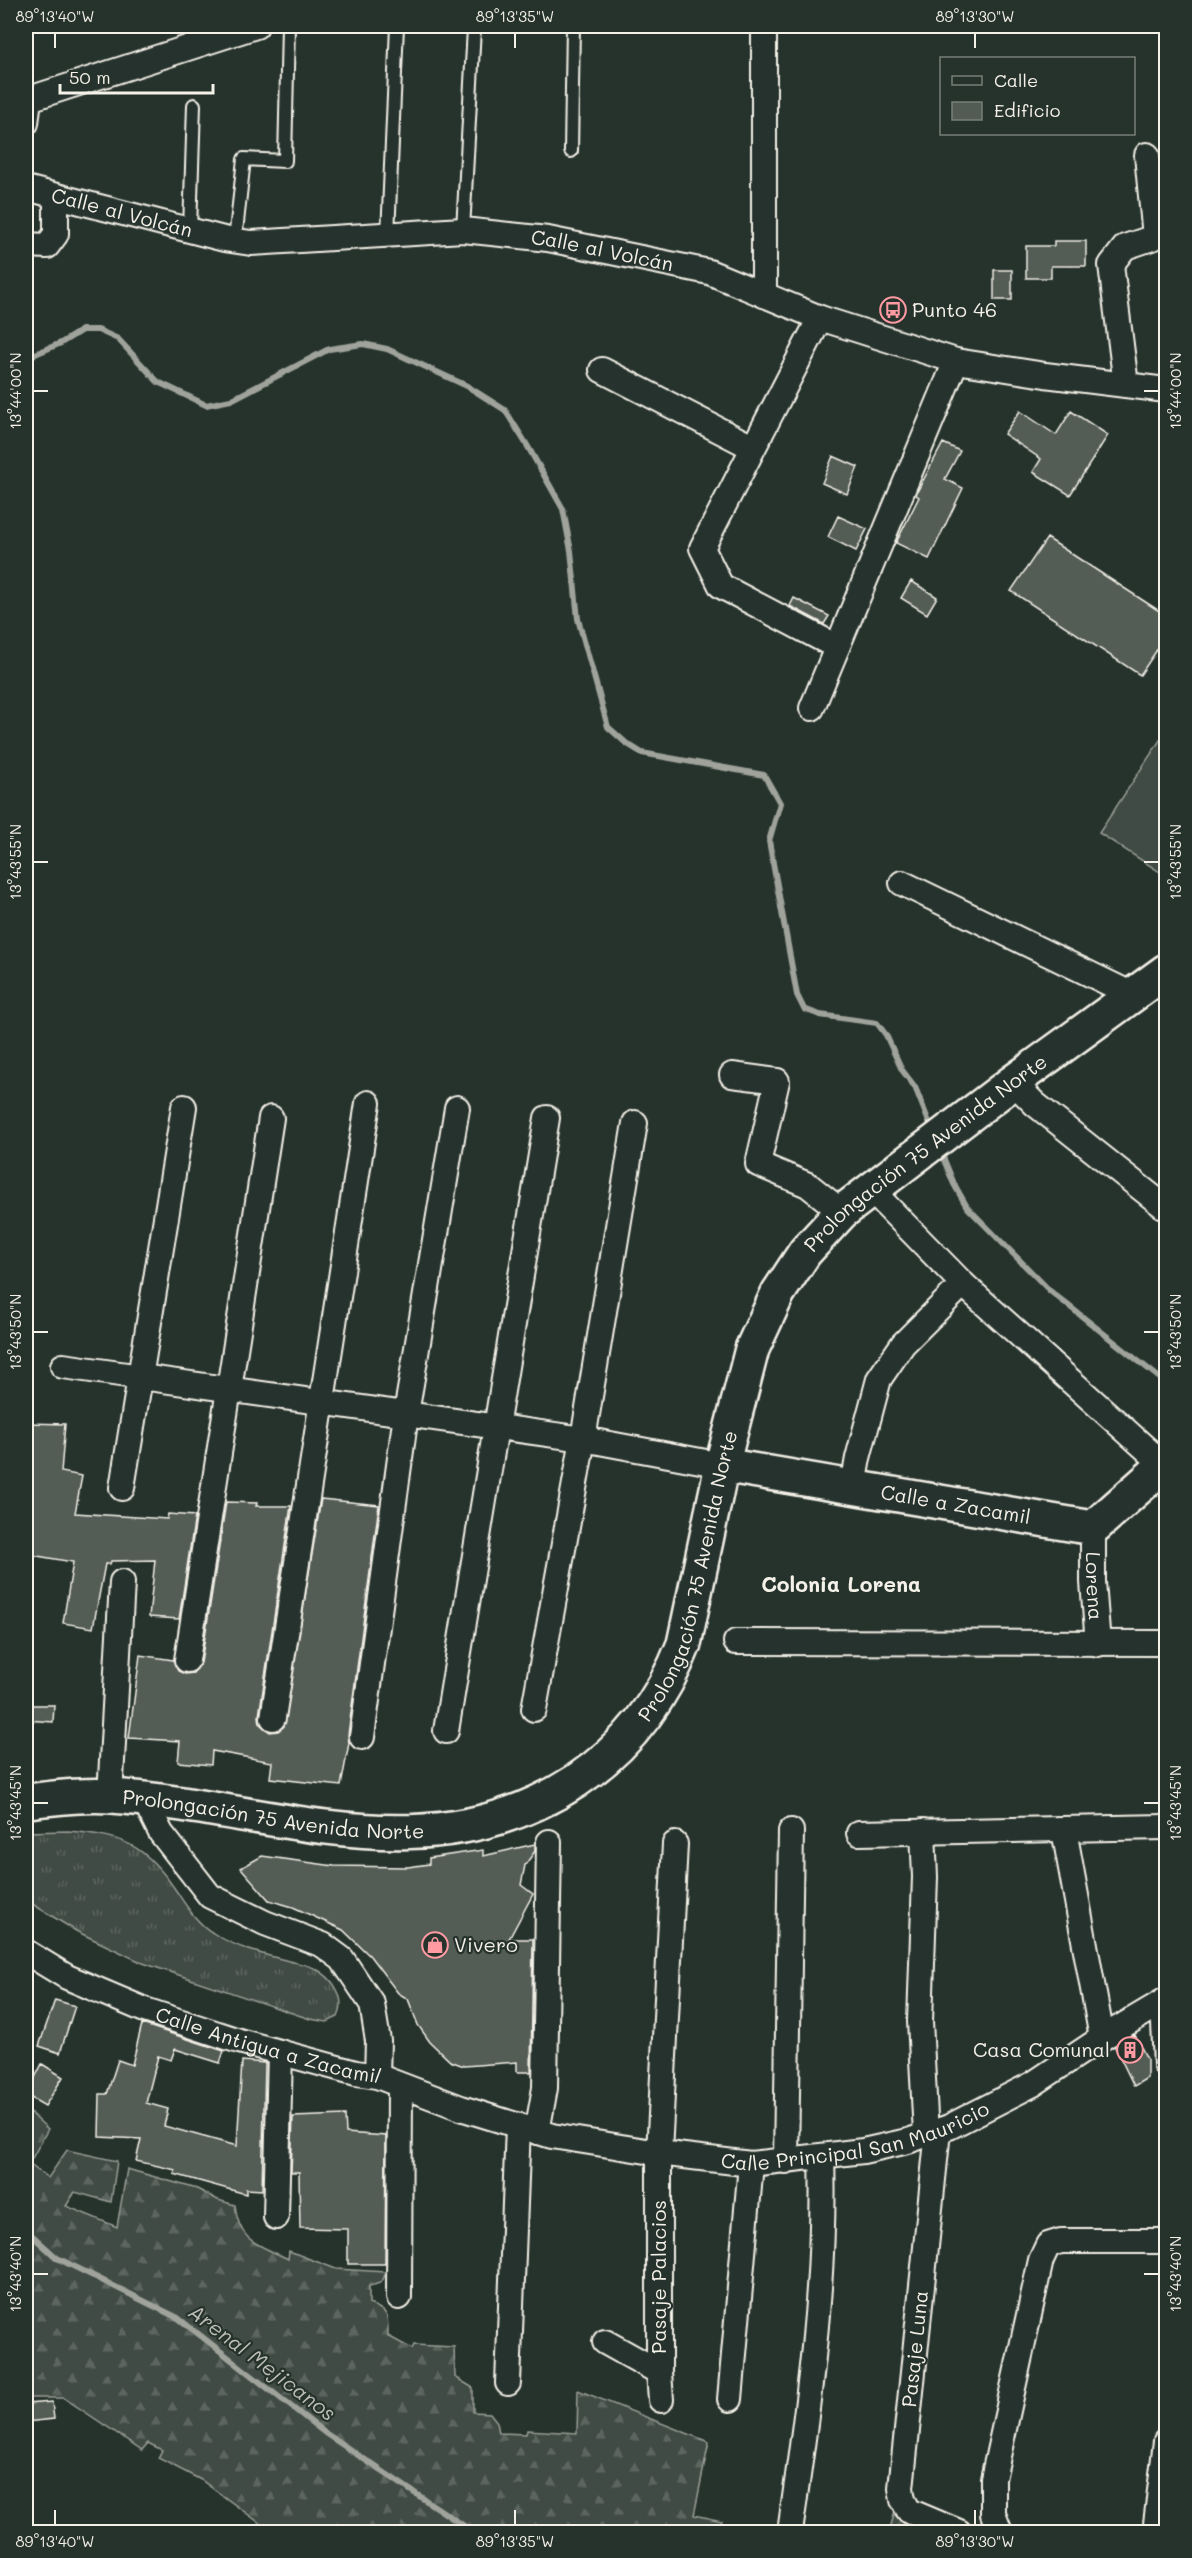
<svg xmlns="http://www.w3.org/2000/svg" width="1192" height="2558" viewBox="0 0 1192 2558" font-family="Mali,sans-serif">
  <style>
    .grass { fill: url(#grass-tufts); stroke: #9a9e96; stroke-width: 1.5 }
    .forest { fill: url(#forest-firs); stroke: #9a9e96; stroke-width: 1.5 }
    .pitch { fill: #414b45; stroke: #9a9e96; stroke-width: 1.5 }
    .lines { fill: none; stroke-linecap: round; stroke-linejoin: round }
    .stream { stroke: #9fa39b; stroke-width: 6 }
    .building { fill: #525c55; stroke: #f4f1e8; stroke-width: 1.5 }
    .lane-casing { stroke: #f4f1e8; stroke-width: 16 }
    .street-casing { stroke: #f4f1e8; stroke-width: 28 }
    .secondary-casing { stroke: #f4f1e8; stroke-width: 38 }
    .lane { stroke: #26332d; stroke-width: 12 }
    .street { stroke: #26332d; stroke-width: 24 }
    .secondary { stroke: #26332d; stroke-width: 33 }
    .ticks { fill: none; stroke: #f4f1e8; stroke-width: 2 }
    .labels { text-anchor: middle; stroke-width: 4.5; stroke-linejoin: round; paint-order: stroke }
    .street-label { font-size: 20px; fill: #f4f1e8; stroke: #26332d }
    .poi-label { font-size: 20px; fill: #f4f1e8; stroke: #26332d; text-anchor: start }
    .neighbourhood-label { font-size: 21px; font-weight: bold; fill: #f4f1e8; stroke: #26332d }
    .water-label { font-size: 21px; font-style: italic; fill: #bcbdb5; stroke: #26332d }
    .neatline { fill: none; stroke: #f4f1e8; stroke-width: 2 }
    .ticks-label { font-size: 15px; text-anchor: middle; fill: #f4f1e8 }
  </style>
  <defs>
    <pattern id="grass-tufts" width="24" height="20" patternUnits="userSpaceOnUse" patternTransform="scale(1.5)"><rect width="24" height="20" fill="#414b45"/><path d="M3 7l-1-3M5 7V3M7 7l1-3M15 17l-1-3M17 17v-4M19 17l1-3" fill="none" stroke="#5d6560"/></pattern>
    <pattern id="forest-firs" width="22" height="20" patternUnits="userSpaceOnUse" patternTransform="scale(1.5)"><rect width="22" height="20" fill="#414b45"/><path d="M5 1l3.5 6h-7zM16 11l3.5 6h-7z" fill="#5d6560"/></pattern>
  </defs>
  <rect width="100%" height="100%" fill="#26332d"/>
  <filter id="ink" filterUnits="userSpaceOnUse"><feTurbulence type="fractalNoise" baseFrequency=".0167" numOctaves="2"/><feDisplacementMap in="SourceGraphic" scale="12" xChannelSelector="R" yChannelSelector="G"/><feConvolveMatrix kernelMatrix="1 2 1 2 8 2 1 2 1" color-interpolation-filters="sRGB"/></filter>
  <g filter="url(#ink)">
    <path class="grass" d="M68,1831c56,5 77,13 109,61 10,15 20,31 36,41 21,14 48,21 72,27 10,3 22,4 31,9 17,9 31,29 22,48l-11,5 -17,-3 -167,-56 -67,-32 -50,-31v-68z"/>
    <path class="forest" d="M26,2109l22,20 -19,35 19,14 19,-28 50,11 -6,41 -36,-10 -9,14 51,21 10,-58 70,20 21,11 17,5c4,38 23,39 53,54l1,-8 47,18 49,3c-1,11 -6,12 -16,14v18c20,7 19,10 19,32l24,13 2,-4 40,2 1,30 18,11v24l17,1 7,9 2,11 27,1 1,-4 50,3 1,-43 131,52 -15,73 28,6 -2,11h-448l-71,-52 -43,-22 4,-8 -14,-7 -6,7 -78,-52h-38z
      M894,2515l47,17h-52z"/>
    <path class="pitch" d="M1166,731v145l-67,-43z"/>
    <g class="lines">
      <path class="stream" d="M26,358l35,-15 21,-13h16l20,9 40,43 48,23 25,-5 98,-51 34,-5 24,5 80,37 38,24 22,35 36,64 8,42 7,68 30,108 18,16 16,10 122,22 16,28 -11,38 28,154 7,14 16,6 57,8 9,12 16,35 13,17 18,45
        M940,1150l14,34 13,23 83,84 116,92
        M26,2230l31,28 121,60 147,115 148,99"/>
    </g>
    <path class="building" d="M1054,241h32v25h-35v12h-25v-32h28z
      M994,270h18v30h-18z
      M1020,411l36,24 15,-24 37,24 -38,60 -37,-23 8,-13 -37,-25z
      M943,443l17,8 -15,28 18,9 -34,71 -33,-16 23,-46 -3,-2 1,-3z
      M833,456l25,11 -11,27 -25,-11z
      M838,516l29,13 -11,22 -28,-14z
      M1047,538l120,78v19l-27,40 -129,-84z
      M911,581l26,16 -10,17 -26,-16z
      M794,598l35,18 -5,8 -34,-18z
      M26,1423l39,1 -4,48 21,4 -7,37 92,6 1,-5 27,2 -16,103 -30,-2 6,-57 -44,1 -1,3h-5l-12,64 -30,-5 10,-61 -47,-8z
      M321,1499l58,6 -31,230 1,8 -8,43 -71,-8 2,-16 -60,-11 -1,14 -33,-3 2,-21 -51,-3 11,-83 33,5 5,11 7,3 8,-1 8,-10 25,-161 31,1 -1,3h35l-32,210 1,8 10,8 8,-1 6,-5z
      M28,1705h26l-1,17 -26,-2z
      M535,1844v7l-10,14 -4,20 12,9 -24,45h24l-2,133h-14v-10l-53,4 -14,-5 -20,-19 -12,-17 -10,-26 -10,-6 -28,-37 -27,-26 -50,-23 -24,-7 -28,-32 21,-12 72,10 74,1 21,-3v-6l54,-8v6z
      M55,2000l20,6 -15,47 -21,-7z
      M142,2024l82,27 -4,12 -45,-14 -4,11 -13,-4 -12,47 22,6 -4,17 73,20 5,-85 23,2 -3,127 -16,-1v5l-72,-20 2,-4 -40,-9 5,-22 -42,-2 1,-43h7l11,-34 14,5z
      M1135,2035l12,24v19l-13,8 -19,-39z
      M42,2064l21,13 -18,29 -19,-11z
      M345,2115l1,18 40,3 -1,128h-37v-35l-48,-1 -1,-56h-8l2,-55z
      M52,2402l2,17 -28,3v-18z"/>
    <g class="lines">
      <g class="lane-casing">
        <path id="lane" d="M571,151l2,-125
          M190,230l4,-125
          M463,230l11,-202
          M388,235l9,-209
          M235,241l9,-82 41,2 3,-135"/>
      </g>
      <g class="street-casing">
        <g id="street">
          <path d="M26,123l3,-24 227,-73"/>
          <path id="s1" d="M26,188l198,51 27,4 212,-13 85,9 161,33 111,46 136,43 89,14 121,15"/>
          <path d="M26,245l21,1 9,-12v-38"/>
          <path d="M764,295v-269"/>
          <path d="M820,318l-118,230 19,38 116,61"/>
          <path d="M602,370l150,77"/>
          <path d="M1126,385l-15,-120 14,-18 30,-10 -8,-82"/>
          <path d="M812,708l144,-347"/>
          <path d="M902,883l231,112"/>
          <path d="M732,1075l45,6 -19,83 50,21 34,27"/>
          <path d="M1013,1082l22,22 131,104"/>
          <path d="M871,1190l92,94 201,181"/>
          <path d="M63,1366l520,73 139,26"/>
          <path d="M853,1486l5,-28 21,-79 24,-35 60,-60"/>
          <path d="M122,1488l62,-381"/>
          <path id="s2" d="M1093,1528v54l5,62"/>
          <path d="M736,1642l430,1"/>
          <path d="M187,1660l84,-542"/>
          <path d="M534,1709l49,-270 52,-316"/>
          <path d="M273,1718l95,-615"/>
          <path d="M446,1731l101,-613"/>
          <path d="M362,1737l44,-323 51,-306"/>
          <path d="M110,1796l12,-214"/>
          <path d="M144,1799l17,34 49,63 55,27 58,22 19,14 30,45 6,37 -1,35"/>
          <path d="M1064,1830l38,208"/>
          <path d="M923,1831l2,46 -5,144 6,114"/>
          <path d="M859,1833l307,-6"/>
          <path id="s3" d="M26,1952l41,25 78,33 94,31 117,32 21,3 84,32 91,28 107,17 92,11 112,-13 45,-10 41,-14 84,-43 69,-46 64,-38"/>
          <path d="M1163,2002l3,63"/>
          <path d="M938,2131l-37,357 2,12 6,11 50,21"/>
          <path d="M537,2132l8,-44 4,-246"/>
          <path d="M786,2161l5,-330"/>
          <path d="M276,2217l4,-165"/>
          <path d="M399,2297l1,-210"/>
          <path d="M605,2342l54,30"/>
          <path d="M508,2383l10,-257"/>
          <path d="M730,2399l21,-235"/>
          <path d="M661,2400l-2,-28v-219l16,-309"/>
          <path d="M790,2532c18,-124 36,-250 32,-376"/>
          <path d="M1000,2532l-7,-18v-35l48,-219 7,-15 13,-4h105"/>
          <path d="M1155,2532l11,-91"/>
        </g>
      </g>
      <g class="secondary-casing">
        <g id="secondary">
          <path id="s4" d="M722,1465l371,63 71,-63 2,1"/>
          <path id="s5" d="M26,1801c28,-3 57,-7 86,-5 159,11 316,83 464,-15 51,-34 86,-80 108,-137l38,-179 30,-116 26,-56 27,-41 37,-40 171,-130 153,-111"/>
        </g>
      </g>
      <use href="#lane" class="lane"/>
      <use href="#street" class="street"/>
      <use href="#secondary" class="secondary"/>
    </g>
  </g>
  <path class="ticks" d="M55,33v15M515,33v15M975,33v15M33,391h15M1144,391h15M33,862h15M1144,862h15M33,1332h15M1144,1332h15M33,1803h15M1144,1803h15M33,2274h15M1144,2274h15M55,2510v15M515,2510v15M975,2510v15"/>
  <defs>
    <g id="bus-ring" transform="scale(1.35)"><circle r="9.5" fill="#26332d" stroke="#ff9aa2" stroke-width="1.5"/><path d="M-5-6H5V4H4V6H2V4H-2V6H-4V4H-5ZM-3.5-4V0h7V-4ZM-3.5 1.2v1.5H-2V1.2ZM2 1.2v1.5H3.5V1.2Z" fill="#ff9aa2"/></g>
    <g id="shop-ring" transform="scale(1.35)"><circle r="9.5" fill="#26332d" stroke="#ff9aa2" stroke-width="1.5"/><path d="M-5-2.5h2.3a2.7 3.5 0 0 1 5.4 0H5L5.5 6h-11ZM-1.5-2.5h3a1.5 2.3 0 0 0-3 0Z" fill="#ff9aa2"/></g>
    <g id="building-ring" transform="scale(1.35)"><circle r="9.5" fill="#26332d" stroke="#ff9aa2" stroke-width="1.5"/><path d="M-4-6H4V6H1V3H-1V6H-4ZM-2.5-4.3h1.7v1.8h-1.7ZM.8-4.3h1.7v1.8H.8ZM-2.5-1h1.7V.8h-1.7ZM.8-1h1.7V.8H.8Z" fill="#ff9aa2"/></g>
  </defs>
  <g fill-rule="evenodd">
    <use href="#bus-ring" x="893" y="310"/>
    <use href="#shop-ring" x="435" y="1945"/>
    <use href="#building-ring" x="1130" y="2050"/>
  </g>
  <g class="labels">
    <g class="street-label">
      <text dy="7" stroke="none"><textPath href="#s1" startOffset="99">Calle al Volcán</textPath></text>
      <text dy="7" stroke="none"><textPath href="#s1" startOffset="585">Calle al Volcán</textPath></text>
      <text dy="7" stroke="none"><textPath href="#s5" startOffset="1310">Prolongación 75 Avenida Norte</textPath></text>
      <text dy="7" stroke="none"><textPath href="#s4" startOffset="237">Calle a Zacamil</textPath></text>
      <text dy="7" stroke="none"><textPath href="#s5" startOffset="806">Prolongación 75 Avenida Norte</textPath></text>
      <text dy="7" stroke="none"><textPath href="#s2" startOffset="58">Lorena</textPath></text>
      <text dy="7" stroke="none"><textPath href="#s5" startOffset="249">Prolongación 75 Avenida Norte</textPath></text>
      <text dy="7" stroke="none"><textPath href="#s3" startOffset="261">Calle Antigua a Zacamil</textPath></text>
      <text dy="7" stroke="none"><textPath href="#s3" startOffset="868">Calle Principal San Mauricio</textPath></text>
      <text transform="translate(659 2277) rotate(-90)" y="7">Pasaje Palacios</text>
      <text transform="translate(915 2349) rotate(-84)" y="7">Pasaje Luna</text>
    </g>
    <g class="poi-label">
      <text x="912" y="317">Punto 46</text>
      <text x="454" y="1952">Vivero</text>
      <text x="1110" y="2057" text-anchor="end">Casa Comunal</text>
    </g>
    <g class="neighbourhood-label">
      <text x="841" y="1592">Colonia Lorena</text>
    </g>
    <g class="water-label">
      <text transform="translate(262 2363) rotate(37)" y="7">Arenal Mejicanos</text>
    </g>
  </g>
  <rect width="1192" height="2558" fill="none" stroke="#26332d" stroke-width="66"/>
  <rect x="940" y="57" width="195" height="78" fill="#26332d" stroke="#787f78" stroke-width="1.5"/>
  <rect x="952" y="76" width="30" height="9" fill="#26332d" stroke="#787f78" stroke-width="1.5"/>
  <text x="994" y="87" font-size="18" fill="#f4f1e8">Calle</text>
  <rect x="952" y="102" width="30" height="18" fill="#525c55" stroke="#787f78" stroke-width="1.5"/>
  <text x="994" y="117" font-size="18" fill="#f4f1e8">Edificio</text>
  <path d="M60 84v9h153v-9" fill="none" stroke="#f4f1e8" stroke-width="3"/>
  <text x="69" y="84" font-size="18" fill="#f4f1e8" stroke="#26332d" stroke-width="4.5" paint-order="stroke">50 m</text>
  <rect x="33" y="33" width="1126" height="2492" class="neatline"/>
  <g class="ticks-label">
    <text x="55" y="22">89°13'40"W</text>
    <text x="515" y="22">89°13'35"W</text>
    <text x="975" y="22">89°13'30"W</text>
    <text transform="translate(16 391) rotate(-90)" y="5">13°44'00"N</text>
    <text transform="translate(1176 391) rotate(-90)" y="5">13°44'00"N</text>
    <text transform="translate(16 862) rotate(-90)" y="5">13°43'55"N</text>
    <text transform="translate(1176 862) rotate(-90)" y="5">13°43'55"N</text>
    <text transform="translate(16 1332) rotate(-90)" y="5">13°43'50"N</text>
    <text transform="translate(1176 1332) rotate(-90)" y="5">13°43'50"N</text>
    <text transform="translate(16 1803) rotate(-90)" y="5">13°43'45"N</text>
    <text transform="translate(1176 1803) rotate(-90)" y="5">13°43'45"N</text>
    <text transform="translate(16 2274) rotate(-90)" y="5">13°43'40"N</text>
    <text transform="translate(1176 2274) rotate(-90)" y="5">13°43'40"N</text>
    <text x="55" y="2547">89°13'40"W</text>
    <text x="515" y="2547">89°13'35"W</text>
    <text x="975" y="2547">89°13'30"W</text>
  </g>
</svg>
